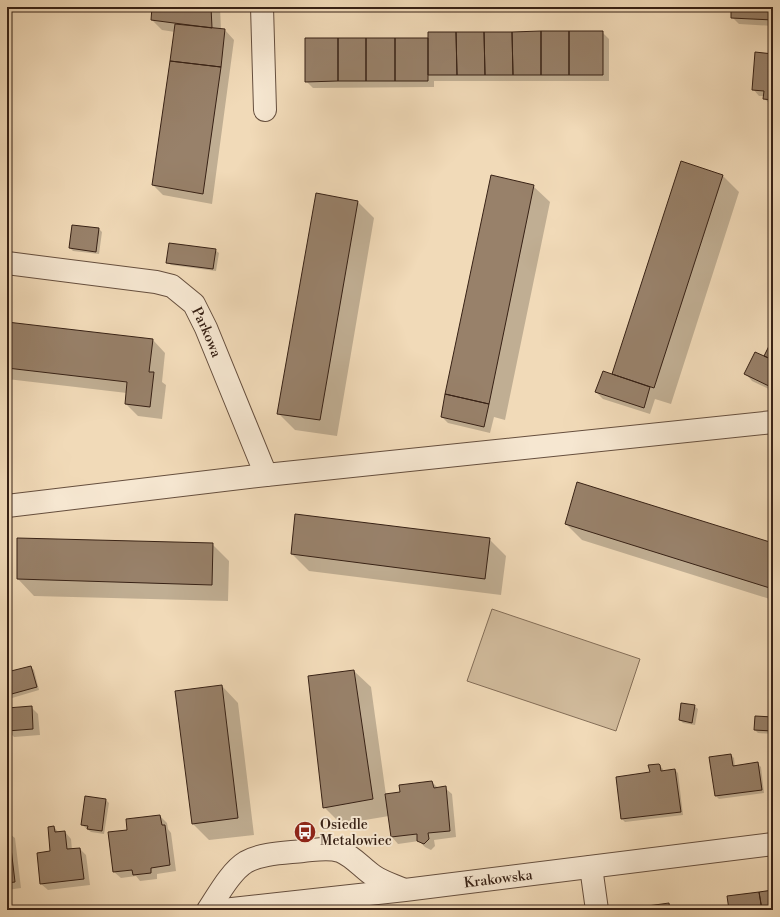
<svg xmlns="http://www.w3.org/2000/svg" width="780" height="917" viewBox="0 0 780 917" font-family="'Libre Bodoni',serif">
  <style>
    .green { fill: #d1bb9c; stroke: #846e58 }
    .shadow { fill: #0003 }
    .building { fill: #98816a; stroke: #372115 }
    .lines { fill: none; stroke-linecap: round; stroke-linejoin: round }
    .minor-casing { stroke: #664f3e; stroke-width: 24 }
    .minor { stroke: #f6e7d1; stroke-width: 22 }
    .labels { text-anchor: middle; stroke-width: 4; stroke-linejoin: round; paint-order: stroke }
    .street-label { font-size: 14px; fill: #372115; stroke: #f6e7d1 }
    .poi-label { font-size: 14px; fill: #372115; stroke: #f6e7d1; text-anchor: start }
  </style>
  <rect width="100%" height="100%" fill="#f1dab8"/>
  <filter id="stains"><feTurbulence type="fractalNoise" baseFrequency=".005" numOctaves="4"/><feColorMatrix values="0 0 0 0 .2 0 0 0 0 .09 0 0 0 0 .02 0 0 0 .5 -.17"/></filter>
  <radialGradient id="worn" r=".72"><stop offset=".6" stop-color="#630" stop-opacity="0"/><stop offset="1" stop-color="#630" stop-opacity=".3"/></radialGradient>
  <path class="green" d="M492,609l148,50 -24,72 -149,-50z"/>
  <path class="shadow" d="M153,7h67l1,23h4l9,10 -22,164 -49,-9 -10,-10 22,-153 -13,-2 -10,-10z
    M732,7h41v19l-34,-2 -7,-7z
    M602,32l7,7v42h-175v6l-121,1 -7,-7 123,-42z
    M773,55v50h-2l-7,-7v-2h-5l-6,-7z
    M682,163l41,13 16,16 -68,212 -16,-5 -5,15 -47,-15 -7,-7 17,-17z
    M533,186l17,16 -45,218 -11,-3 -4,16 -42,-10 -6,-6z
    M358,202l16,16 -37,218 -42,-6 -17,-17z
    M99,229l3,3 -3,22 -26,-3 -3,-3z
    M215,250l4,3 -3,18 -45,-6 -4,-3z
    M7,323l146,17 12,13 -3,29 4,3 -4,34 -24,-3 -12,-12 1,-11 -120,-14z
    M773,340v51l-21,-10 -6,-7 19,-17z
    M566,524l207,20v56l-191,-60z
    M489,539l17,17 -5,39 -192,-24 -17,-17z
    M212,544l17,17 -1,40 -194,-5 -16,-17z
    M31,667l3,3 5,20 -27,8 -3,-4 -2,-8v-12z
    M354,671l17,16 15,108 16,-2 30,-11 6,6h7l7,6 4,43 -22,3 1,6 -4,4 -6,-3 -6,-6 -21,3 -6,-7 -3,-21 -48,8 -17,-17z
    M222,686l16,17 16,132 -45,5 -16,-16z
    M694,706l4,3 -3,16 -12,-2 -3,-3z
    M31,707l7,7 2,21 -26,2 -2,-2 -5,1v-27z
    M773,718v16l-15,-1 -3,-3z
    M731,755l3,3 1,9 23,-3 3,3 3,26 -45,6 -3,-3z
    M660,766l3,3v3l12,-2 3,3 5,42 -58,7 -3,-3 29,-46z
    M106,800l3,3 -5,31 -13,-2 -9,-7z
    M160,816l7,7 1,6 3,4 5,38 -19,3v5l-17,2 -4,-5 -15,2 -7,-6 14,-41z
    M54,827l5,6 6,-1 6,7 1,11 8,-1 6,6 4,30 -42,5 -7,-6 11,-32z
    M7,832l8,6 6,50 -14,2z
    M669,904l5,6h-47z"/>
  <path class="building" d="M152,7h59l1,21 -61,-8z
    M731,7h42v13l-42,-2z
    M175,24l50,5 -4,38 -51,-6z
    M541,31v44h-28l-1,-43z
    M541,31h28v44h-28z
    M569,31h34v44h-34z
    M428,32h28l1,43h-29z
    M456,32h28l1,43h-28z
    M484,32h28l1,43h-28z
    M305,38h33v43l-33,1z
    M338,38h28v43h-28z
    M366,38h29v43h-29z
    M395,38h33v43h-33z
    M755,52l18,2v46l-10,-1 1,-8 -12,-1z
    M170,61l51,6 -18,127 -51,-9z
    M681,161l42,14 -69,213 -42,-14z
    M491,175l43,10 -45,219 -44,-10z
    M316,193l42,8 -38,219 -43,-6z
    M72,225l27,3 -3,24 -27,-4z
    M169,243l47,6 -3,20 -47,-6z
    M7,322l146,17 -4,33h5l-4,35 -25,-3 2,-22 -120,-14z
    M773,338v22l-9,-4z
    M755,352l18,8v28l-29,-14z
    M603,371l47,16 -6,21 -49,-16z
    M445,394l44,10 -5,23 -43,-10z
    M577,482l196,61v46l-208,-65z
    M295,514l195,24 -5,41 -194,-25z
    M17,538l196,5 -1,42 -195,-6z
    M31,666l6,21 -29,8 -1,-23z
    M354,670l19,129 -50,9 -15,-132z
    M222,685l16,133 -46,6 -17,-133z
    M681,703l14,2 -3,18 -13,-3z
    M32,706l1,23 -26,2v-23z
    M755,716l18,1 -1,14 -18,-1z
    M731,754l2,12 25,-4 4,28 -47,6 -6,-39z
    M659,764l1,1 1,6 14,-2 6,43 -60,7 -5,-42 34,-5 -2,-7z
    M432,781l2,7 12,-2 4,45 -22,2 1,6 -5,5 -7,-3v-7l-26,3 -6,-43 15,-2 -1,-7z
    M85,796l21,3 -4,32 -15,-2 1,-3 -7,-1z
    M160,815l2,10h3l5,40 -19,3v5l-18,2 -1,-5 -19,2 -5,-40 19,-2 -1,-11z
    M54,826l1,6 10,-1 2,18 13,-1 4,31 -44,5 -3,-31 13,-2 -2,-24z
    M7,831h2l6,51 -8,1z
    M773,890v20h-11l-3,-18z
    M759,892l3,18h-33l-2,-14z
    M669,903l1,7h-44v-1z"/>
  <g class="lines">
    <g class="minor-casing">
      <g id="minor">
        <path d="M262,7l3,103"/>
        <path id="s1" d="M7,263l149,19 16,4 22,18 12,24 60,147"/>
        <path d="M7,506l259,-31 507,-53"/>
        <path d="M591,867l6,43"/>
        <path d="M208,910c10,-15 23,-39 38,-48 16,-9 39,-9 57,-11 12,-1 25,-4 37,0 13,5 23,18 34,25 9,6 19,9 28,13"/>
        <path id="s2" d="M223,910l182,-20 368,-46"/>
      </g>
    </g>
    <use href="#minor" class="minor"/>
  </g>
  <defs>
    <g id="bus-disc" transform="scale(1.15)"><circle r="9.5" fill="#8f2418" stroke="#f6e7d1"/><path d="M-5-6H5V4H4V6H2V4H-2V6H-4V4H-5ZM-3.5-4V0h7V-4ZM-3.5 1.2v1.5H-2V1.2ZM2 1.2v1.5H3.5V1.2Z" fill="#fff"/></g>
  </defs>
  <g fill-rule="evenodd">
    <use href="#bus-disc" x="305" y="832"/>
  </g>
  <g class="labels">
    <g class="street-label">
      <text dy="5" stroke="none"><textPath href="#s1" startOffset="226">Parkowa</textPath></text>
      <text dy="5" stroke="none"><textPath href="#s2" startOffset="277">Krakowska</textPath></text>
    </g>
    <g class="poi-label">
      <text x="320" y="829">Osiedle<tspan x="320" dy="16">Metalowiec</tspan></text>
    </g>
  </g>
  <rect width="780" height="917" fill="none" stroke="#f1dab8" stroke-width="24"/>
  <rect x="8" y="8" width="764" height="901" fill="none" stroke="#372115" stroke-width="2"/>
  <rect x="12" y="12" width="756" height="893" fill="none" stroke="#372115"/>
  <rect width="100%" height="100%" filter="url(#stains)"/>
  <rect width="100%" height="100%" fill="url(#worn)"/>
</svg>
